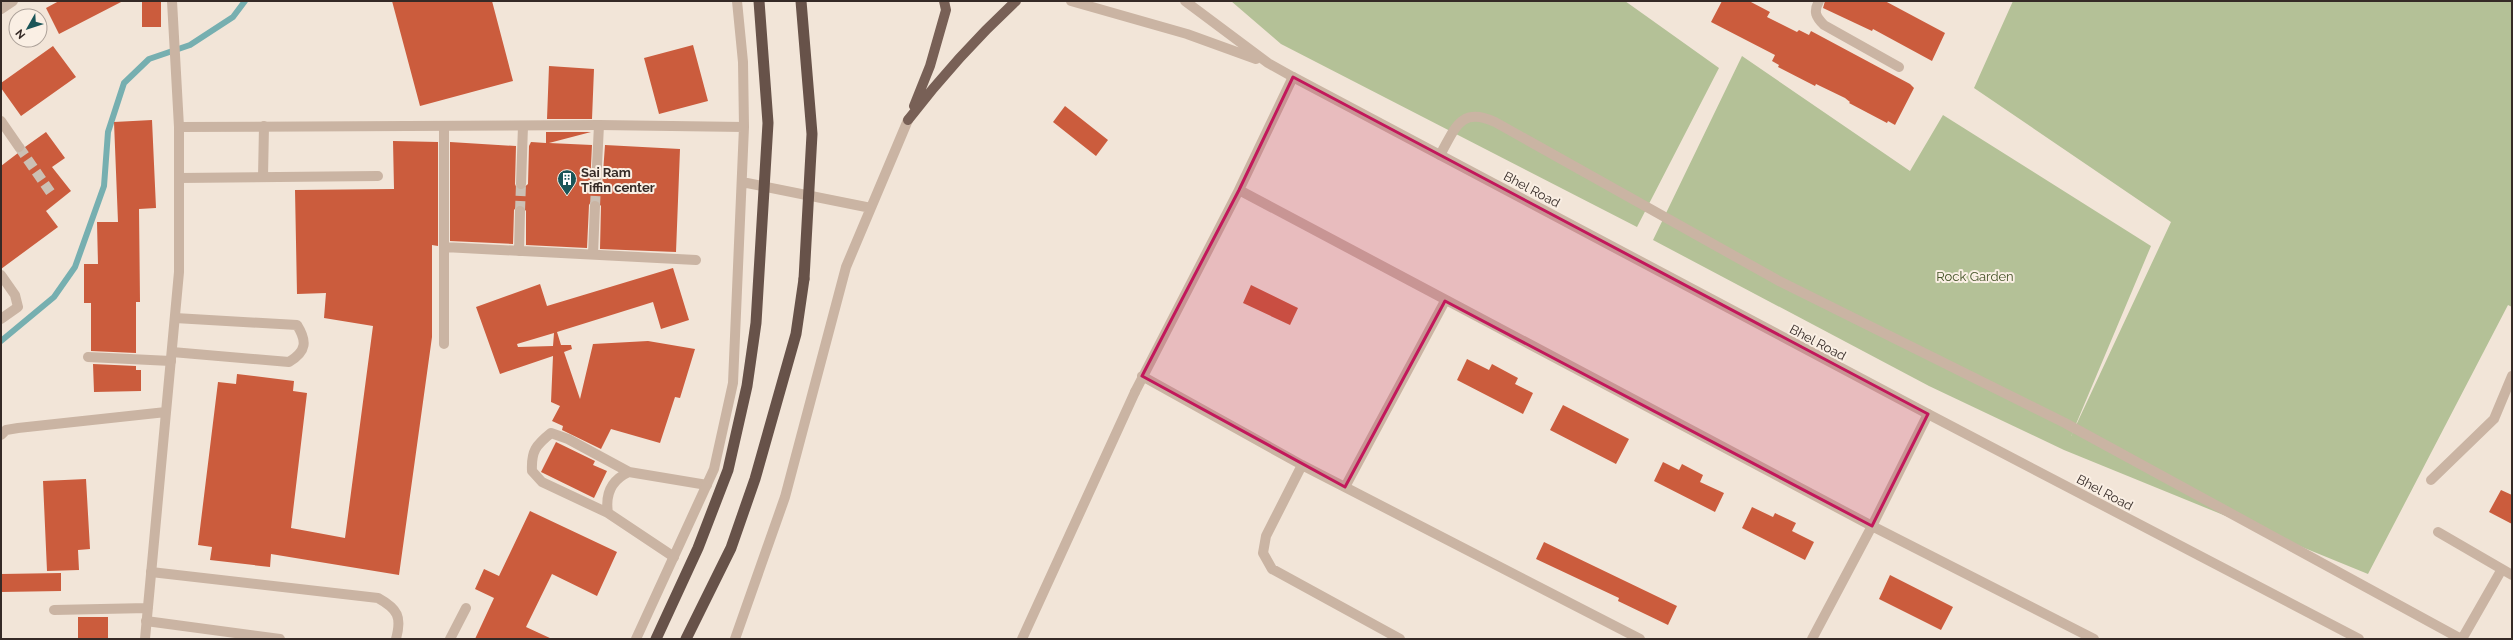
<svg xmlns="http://www.w3.org/2000/svg" width="2513" height="640" viewBox="0 0 2513 640" font-family="Raleway,sans-serif">
  <style>
    .green { fill: #b4c197 }
    .lines { fill: none; stroke-linecap: round; stroke-linejoin: round }
    .stream { stroke: #76afb0; stroke-width: 6 }
    .building { fill: #cb5c3d; fill-rule: evenodd }
    .minor-tunnel { stroke: #ccc0b4; stroke-width: 10; stroke-dasharray: 10 5; stroke-linecap: butt }
    .service { stroke: #cab4a3; stroke-width: 10 }
    .minor { stroke: #cab4a3; stroke-width: 10 }
    .tertiary { stroke: #cab4a3; stroke-width: 10 }
    .primary { stroke: #786056; stroke-width: 10 }
    .trunk { stroke: #675249; stroke-width: 11 }
    .trunk-bridge { stroke: #675249; stroke-width: 11 }
    .marked { fill: #c2185b; fill-opacity: 0.2; stroke: #c2185b; stroke-width: 3; stroke-linejoin: round }
    .labels { text-anchor: middle; stroke-width: 4; stroke-linejoin: round; paint-order: stroke }
    .poi-label { font-size: 13px; font-weight: bold; fill: #352a26; stroke: #faefe4; text-anchor: start }
    .street-label { font-size: 13px; fill: #352a26; stroke: #faefe4 }
    .park-label { font-size: 13px; fill: #455428; stroke: #faefe4 }
  </style>
  <rect width="100%" height="100%" fill="#f2e5d8"/>
  <path class="green" d="M1231,1h394l94,67 -82,159 -356,-183z
    M2013,1h499v306l-4,-2 -140,269 -304,-124 -135,-64 -276,-146 89,-184 168,115 33,-56 208,131 -80,190 100,-214 -197,-134z"/>
  <g class="lines">
    <path class="stream" d="M1,341l53,-44 21,-30 29,-81 4,-54 16,-49 25,-24 41,-14 43,-28 12,-16"/>
  </g>
  <path class="building" d="M59,1h64l-64,33 -13,-26z
    M142,1h19v26h-19z
    M392,1h100l21,80 -93,25z
    M1722,1h27l21,11 -3,5 30,15 2,-2 10,5 2,-4 99,53 4,4 -19,37 -7,-4 -1,2 -38,-20 1,-1 -5,-4 -29,-14 -1,2 -37,-19 1,-2 -7,-4 3,-6 -64,-33z
    M1825,1h60l60,32 -13,28 -59,-32 -1,2 -49,-23z
    M693,45l15,56 -49,13 -15,-56z
    M53,46l23,31 -55,39 -20,-28v-5z
    M549,66l45,3 -2,50h-45z
    M1065,106l43,34 -12,16 -43,-34z
    M152,120l4,88 -17,1 1,93h-4v51l-45,-2v-48h-7v-39h14l-1,-42h21l-4,-100z
    M46,132l19,26 -13,9 19,24 -25,20 12,16 -57,42v-103l17,-13 5,-1 2,-5z
    M546,132h45l-42,11 43,2 -2,41 5,6h4l3,-5 3,-42 75,4 -4,103 -76,-3 1,-43 -5,-6h-4l-3,5 -2,43 -61,-3v-34l-5,-6 -4,1 -3,4 -1,34 -63,-3v-99l66,4 -1,38 2,5 4,1 7,-6 1,-38 2,-4 15,1z
    M393,141l45,1v104l-6,-1v92l-33,238 -128,-21 -1,13 -60,-7 2,-13 -14,-2 20,-163 18,2 1,-10 57,7 -1,10 14,2 -16,135 54,10 28,-212 -49,-8 2,-25 -29,1 -2,-104 99,-1z
    M673,268l16,52 -28,9 -8,-27 -96,30 4,13h10l1,4 -8,3 16,47 13,-55 55,-3 47,8 -15,49 -5,-1 -15,46 -49,-14 -10,20 -39,-19 1,-4 -11,-5 8,-15 -9,-4 2,-46 -53,18 -24,-67 64,-23 7,22zM554,333l-1,13 -35,1 -1,-3z
    M1251,285l47,23 -8,17 -47,-22z
    M1467,359l22,11 3,-6 26,14 -3,6 18,9 -10,21 -66,-34z
    M93,364l43,2v4h5v21l-47,1z
    M1563,405l66,34 -13,25 -66,-34z
    M556,442l39,19 -2,4 14,6 -13,27 -53,-26z
    M1663,462l16,8 3,-6 21,11 -3,7 24,11 -9,19 -61,-31z
    M86,479l4,70 -12,1 1,20 -32,1 -4,-90z
    M2501,490l11,5v29l-23,-12z
    M1752,507l21,10 2,-4 21,10 -4,8 22,11 -9,18 -63,-32z
    M530,511l87,41 -20,44 -45,-22 -26,53 26,12h-77l19,-41 -19,-9 9,-20 15,7z
    M1544,542l133,64 -9,19 -50,-24 1,-3 -83,-39z
    M61,573v18l-60,1v-18z
    M1890,575l63,32 -12,23 -62,-31z
    M78,617h30v22h-30z"/>
  <g class="lines">
    <path class="minor-tunnel" d="M19,147l34,49
      M595,206l1,-20
      M520,211l1,-27"/>
    <path class="service" d="M1819,1c-6,11 -3,16 5,24l75,42
      M263,177l1,-51
      M179,178l199,-2
      M1,275l14,20 3,12 -17,12
      M172,352l117,10c18,-11 18,-21 8,-37l-122,-7
      M88,357l83,4
      M608,513l-66,-31 -10,-11c-1,-20 4,-26 19,-38l17,6 61,33
      M674,557l-66,-44c-3,-19 3,-33 21,-41l78,13
      M151,572l227,26c20,11 24,19 18,41
      M146,621l134,18
      M1022,639l113,-247"/>
    <path class="minor" d="M1,121l18,26
      M444,126v218
      M1440,155c15,-26 20,-49 55,-33l284,159 286,142 396,216
      M521,184l2,-58
      M596,186l3,-61
      M1239,190l54,-113
      M444,247l252,13
      M519,251l1,-40
      M593,254l2,-48
      M1142,376l160,89 338,174
      M1135,392l104,-202 633,336 222,113
      M1,435l5,-5 12,-2 148,-16
      M1302,465l-36,71 -3,17 9,16 128,70
      M2431,480l63,-61 18,-43
      M1345,487l100,-186
      M2438,532l74,43
      M54,610l94,-2
      M145,639l34,-367v-145
      M450,639l16,-31
      M1812,639l60,-113 56,-112
      M2462,639l40,-70"/>
    <path class="tertiary" d="M172,1l7,126 420,-2 145,2
      M1071,1l116,33 69,25
      M1185,1l83,62 25,14 635,337 431,225
      M1,9l12,-8
      M742,182l129,26
      M636,639l78,-170 19,-86 11,-256 -1,-65 -6,-61
      M735,639l50,-142 61,-230 62,-147"/>
    <path class="primary" d="M914,106l16,-40 16,-56 -2,-9
      M908,120c33,-43 68,-82 108,-119"/>
    <path class="trunk" d="M686,639l45,-91 24,-69 41,-145 8,-55"/>
    <path class="trunk-bridge" d="M801,1l11,133 -8,145
      M656,639l42,-91 30,-78 19,-84 9,-63 12,-200 -9,-122"/>
  </g>
  <path class="marked" d="M1293,77l635,337 -56,112 -427,-225 -100,186 -203,-111 97,-186z"/>
  <defs>
    <g id="building-pin" transform="scale(1)"><path d="M0 17L-7.5 6A9.5 9.5 0 1 1 7.5 6Z" fill="#1a5558" stroke="#faefe4"/><path d="M-4-6H4V6H1V3H-1V6H-4ZM-2.5-4.3h1.7v1.8h-1.7ZM.8-4.3h1.7v1.8H.8ZM-2.5-1h1.7V.8h-1.7ZM.8-1h1.7V.8H.8Z" fill="#fff"/></g>
  </defs>
  <g fill-rule="evenodd">
    <use href="#building-pin" x="567" y="179"/>
  </g>
  <g class="labels">
    <g class="poi-label">
      <text x="581" y="177">Sai Ram<tspan x="581" dy="15">Tiffin center</tspan></text>
    </g>
    <g class="street-label">
      <text transform="translate(1532 189) rotate(28)" y="5">Bhel Road</text>
      <text transform="translate(1818 342) rotate(28)" y="5">Bhel Road</text>
      <text transform="translate(2105 492) rotate(28)" y="5">Bhel Road</text>
    </g>
    <g class="park-label">
      <text x="1975" y="281">Rock Garden</text>
    </g>
  </g>
  <rect width="2513" height="640" fill="none" stroke="#352a26" stroke-width="4"/>
  <g transform="translate(28 28) rotate(231)"><circle r="19" fill="#faefe4" stroke="#aba098"/>
  <path d="M0-3L7 15L0 10L-7 15Z" fill="#1a5558"/>
  <text y="-6" font-size="11" font-weight="bold" text-anchor="middle" fill="#352a26">N</text>
  </g>
</svg>
